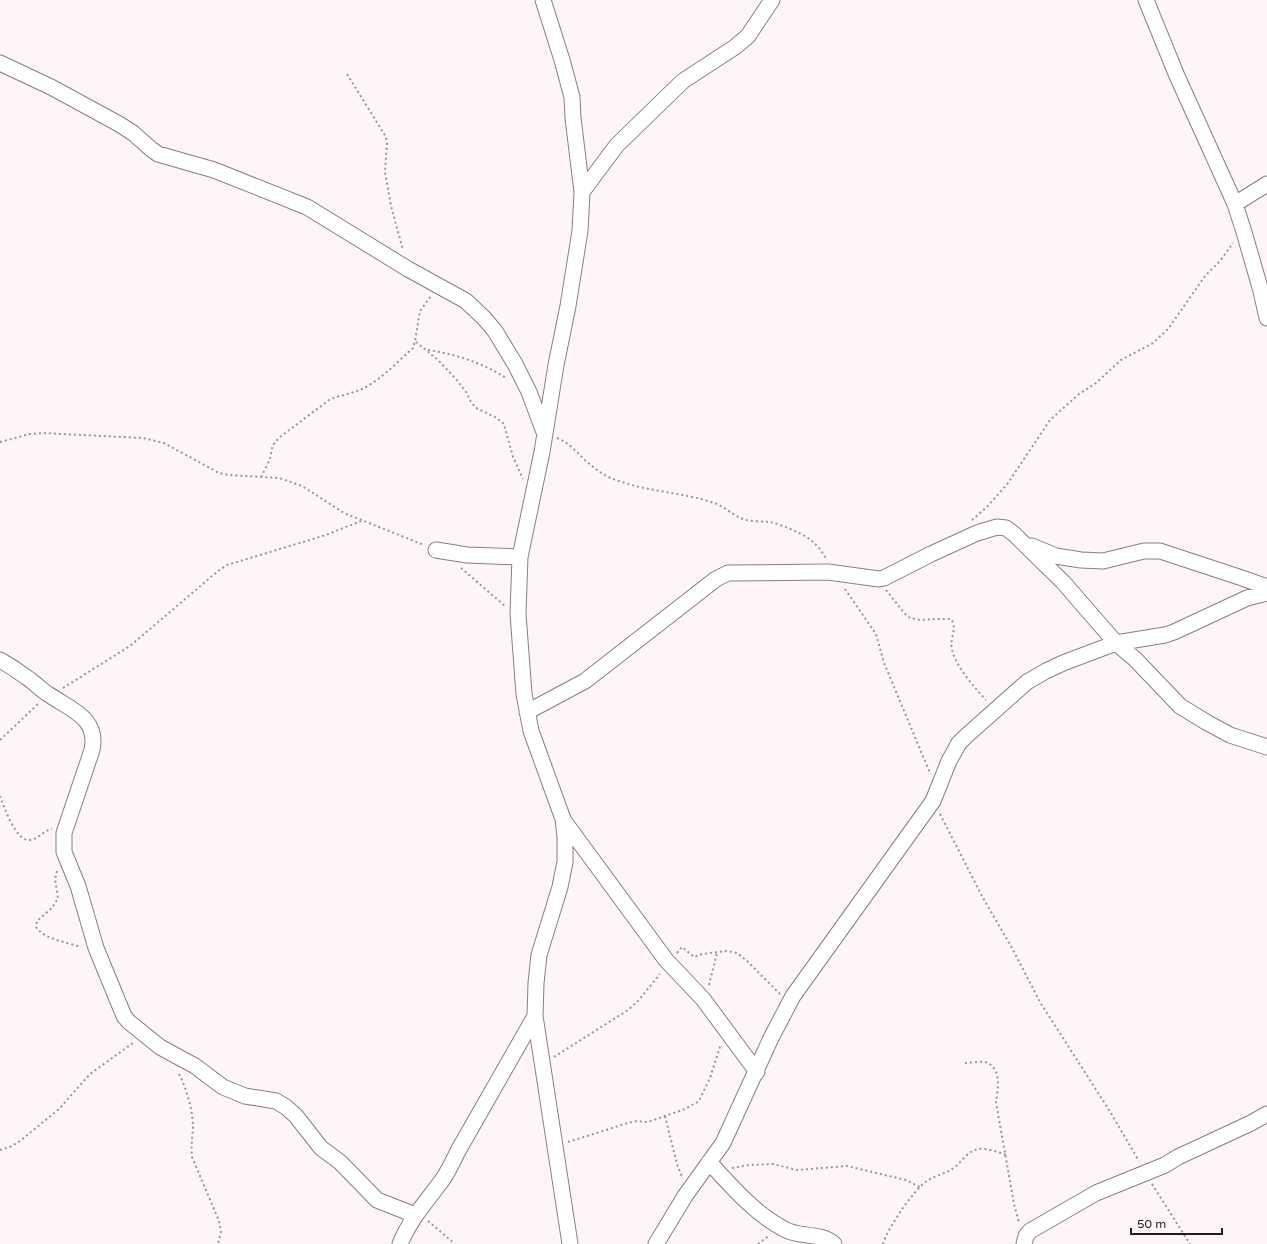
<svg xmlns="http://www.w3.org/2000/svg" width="1267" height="1244" viewBox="0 0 1267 1244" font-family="'Varela Round',sans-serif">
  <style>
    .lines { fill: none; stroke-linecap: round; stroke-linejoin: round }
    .street-casing { stroke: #8d7c82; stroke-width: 17 }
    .path { stroke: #9b9496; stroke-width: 2; stroke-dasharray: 2 3; stroke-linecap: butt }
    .street { stroke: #fff; stroke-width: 15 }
  </style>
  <rect width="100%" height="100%" fill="#fdf5f8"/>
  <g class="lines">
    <g class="street-casing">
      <path id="street" d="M543,0l19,60 10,37 1,21 9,74 -2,39 -12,75 -12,59 -14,87 -22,105 -2,57 6,80 7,37 32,88 2,18v25l-5,25 -21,68 -3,28 -1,33 35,228
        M1146,0l31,76 58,128 9,28 17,59 6,27
        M0,63l51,24 68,37 14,9 18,16 7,5 56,16 93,37 101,62 58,32 18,17 11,13 20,33 14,28 15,40
        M582,192l35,-47 66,-64 52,-34 13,-11 24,-36
        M1235,204l32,-20
        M1032,546l24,10 25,4 22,1 41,-10h16l82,27 25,9
        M436,550l31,5 53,2
        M0,660c9,5 18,11 26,17 8,5 14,12 22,17 21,15 51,23 44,56l-28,83v19l14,34 18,62 28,68 5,6 31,25 35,19 28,21 22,9 31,5 10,6 10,9 25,32 19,14 37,38 38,15
        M527,712l58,-31 131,-102 12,-6 100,-1 51,7 5,-1 47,-24 46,-21 20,-6 9,1 8,6 49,48 53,61 19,16 45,47 26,16 24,13 37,12
        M564,821l102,139 37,39 54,73
        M709,1162c23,25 45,51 75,67 15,9 37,3 50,15
        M400,1244c10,-25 27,-43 43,-65 6,-9 10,-18 15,-28l77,-135
        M656,1244l29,-48 38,-53 48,-105 22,-42 140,-195 16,-40 10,-18 6,-6 62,-55 19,-11 17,-8 53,-20 49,-8 9,-3 73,-34 20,-5
        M1024,1244l2,-8 4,-5 66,-38 69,-28 13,-8 73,-34 16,-9"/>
    </g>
    <path class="path" d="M347,74l39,63 1,6 -2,29 6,34 12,44
      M416,342l22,18 18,19 10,13 5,10 5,6 21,10 7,6 9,33 10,22
      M428,350c27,4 55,13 78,28
      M557,438c14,5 23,19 35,28 7,6 15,11 24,14 32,12 66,12 98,23 10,3 18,12 29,16 8,3 19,2 27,3 6,1 12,4 18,6 19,8 28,13 39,32
      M0,442l30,-8 13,-1 100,5 21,5 55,30 10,2 50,3 9,3 14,5 42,27 80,32
      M261,477c3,-6 7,-13 9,-19 3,-11 0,-11 10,-21l49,-37c11,-5 22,-6 33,-11 19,-9 35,-27 51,-41l2,-7 5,-30 11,-15
      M972,520l16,-14 20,-23 42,-63 29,-26 17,-11 25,-23 32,-17 15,-14 37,-53 15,-15 13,-18
      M461,568l44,38
      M845,589l31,45 8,29 46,110
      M886,590l19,24 5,4 10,2 19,-1h12c7,10 -2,20 1,30 3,17 23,39 34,51
      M63,688l67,-42 88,-75 9,-6 99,-30 35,-14
      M0,740l39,-37
      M0,796c4,11 16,46 30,44 9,-1 14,-10 22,-11
      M940,814l43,84 29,50 28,54 69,108 30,51
      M57,871l-2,8 3,19 -6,10 -15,13 -1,6c9,13 31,15 45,20
      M677,953l5,-6 12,10 8,-3 25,-3 10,2 10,8 33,33
      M709,985l8,-32
      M554,1057l74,-47 10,-9 22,-27
      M965,1063c6,0 14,-2 20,-1 17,5 13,27 11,40l18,102 5,19
      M179,1074c8,16 14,36 14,55 -1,9 -2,18 -1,28l27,64 2,11 -3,12
      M665,1116l12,48 5,13
      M568,1142l60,-19 9,-2 11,1 37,-13 14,-8 11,-23 11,-34
      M0,1150l10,-3 10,-6 39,-32 31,-35 43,-31
      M732,1168l17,-3 24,-1 24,6 50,-4 59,14 14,7
      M1152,1184l38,60
      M428,1221l27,23
      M758,1244l12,-9
      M883,1244c4,-15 31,-55 44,-63 9,-6 19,-7 28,-14 7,-6 14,-17 24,-18 9,-1 19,3 27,6"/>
    <use href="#street" class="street"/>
  </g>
  <path d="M1131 1228v6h91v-6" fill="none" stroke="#221c1e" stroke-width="2"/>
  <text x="1137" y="1228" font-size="12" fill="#221c1e" stroke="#fdf5f8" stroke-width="3" paint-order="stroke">50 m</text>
</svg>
